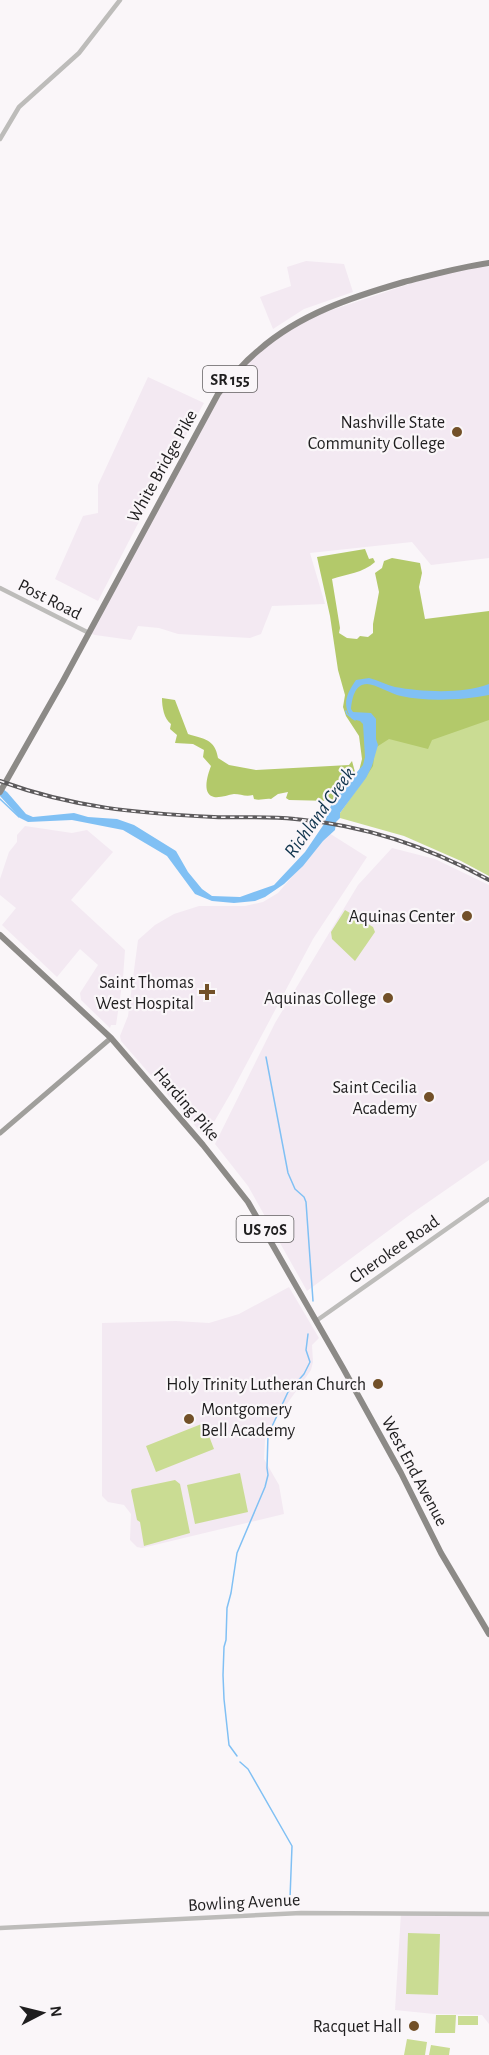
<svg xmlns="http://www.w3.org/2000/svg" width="489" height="2055" viewBox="0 0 489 2055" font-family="'Alegreya Sans',sans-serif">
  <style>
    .built { fill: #f3e9f2 }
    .green { fill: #cadc93 }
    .forest { fill: #b3c96a }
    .water { fill: #80c0f4 }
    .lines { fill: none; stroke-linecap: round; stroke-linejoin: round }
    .stream { stroke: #80c0f4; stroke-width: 1.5 }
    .tertiary { stroke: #bdbcba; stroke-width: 4.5 }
    .secondary { stroke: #a09f9c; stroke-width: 5 }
    .primary { stroke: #8c8a87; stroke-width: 6 }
    .rail-casing { stroke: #5c5a5c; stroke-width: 4 }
    .rail { stroke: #faf6f9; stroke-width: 1.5; stroke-dasharray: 4.5; stroke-linecap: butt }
    .poi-dot { fill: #725028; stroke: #faf6f9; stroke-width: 2 }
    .labels { text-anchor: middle; stroke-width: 4.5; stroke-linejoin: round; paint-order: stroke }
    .shield { fill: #faf6f9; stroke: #615f60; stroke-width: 1.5 }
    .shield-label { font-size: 16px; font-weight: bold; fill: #1f1e1f }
    .poi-label { font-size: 18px; fill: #1f1e1f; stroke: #faf6f9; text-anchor: end }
    .street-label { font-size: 18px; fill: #1f1e1f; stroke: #faf6f9 }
    .water-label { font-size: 20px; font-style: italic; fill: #10344d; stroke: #faf6f9 }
  </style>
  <rect width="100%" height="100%" fill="#faf6f9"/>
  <path class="built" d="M306,261l38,3 9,28 -49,17 -31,20 -13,-32 31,-11 -4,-19z
    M460,267h29v291l-58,7 -19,-23 -102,11 15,51 -53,2 -11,28 -11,4 -72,-4 -19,-6 -21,-2 -7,14 -36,-5 -6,-2 124,-229 36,-45 53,-39z
    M148,377l56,26 -45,80 -61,118 -43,-22 28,-63 15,-3v-28z
    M25,826l47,7 15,-3 26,22 -42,48 54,50 -2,28 -7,47h-5l-1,3 -29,-28 -1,-7 18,-28 -18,-16 -23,28 -55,-52 14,-17 -16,-13v-16l9,-27 8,-10v-7z
    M329,833l38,24 -54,82 -81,152 -26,45 -3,-1 -82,-94 -1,-5 8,-20 10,-76 17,-15 19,-11 25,-8h46l18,-4 15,-9z
    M392,848l43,11 54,26v275l-78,54 -104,77 -59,-105 -33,-42 60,-121 83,-138z
    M289,1287l30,51 -7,7 1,17 -2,8 -39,55 -7,15 -1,19 15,26 5,29 -142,34 -5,-1 -7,-7 1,-26 -7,-9 -16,-3 -6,-6v-173l74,-2 33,2 30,-9z
    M401,1913l88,1v110l-7,-9 -48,-1 -39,-4z"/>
  <path class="green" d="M489,695v181l-28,-15 -57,-25 -64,-18v-5l29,-41 9,-31z
    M345,910l28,17 2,5 -20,29 -23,-22 -1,-7z
    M204,1423l10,26 -58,23 -10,-26z
    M240,1473l8,39 -53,12 -8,-39z
    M175,1480l5,4 10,49 -46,13 -4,-24 -3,-2 -6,-29 1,-2z
    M408,1933l32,1 -2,61 -32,-1z
    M436,2015h20l-1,18h-20z
    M458,2016h20v9h-20z
    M407,2039l20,3 -2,13h-21z
    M431,2045l19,3 -1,7h-20z"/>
  <path class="forest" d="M365,549l4,10 4,-1 2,4c-12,11 -28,12 -43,17l8,49 -1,5 8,5 10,1 3,-3 8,1 5,-4v-9l6,-32 -4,-19 7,-5 2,-7 8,-3 28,5 2,10 -3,14 6,32 64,-8v109l-57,20 -4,9 -39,-10 -14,9 -2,18 -7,11 -7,-6 3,-12 -3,-23 -13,-20 -3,-9 2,-12 -7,-25 -8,-54 -13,-59z
    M162,698l13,2 13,34c16,5 27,5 30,24l11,7 27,5 93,-5 3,-4 3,11 -22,29 -44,-1 -3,-2 2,-6 -10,2 -7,5c-6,-1 -11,2 -17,0l-1,-4c-8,2 -12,-1 -19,-1 -6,1 -14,4 -20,3 -13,-3 -6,-23 -3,-31l-8,-9 1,-7 -11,-6 -18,-1 2,-8 -7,-6 1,-5c-7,-5 -9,-17 -9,-26z"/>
  <path class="water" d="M369,678c9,2 17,7 26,9 27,5 69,7 94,-3v11c-27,5 -61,7 -88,1 -10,-2 -26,-12 -34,-12 -13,0 -15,16 -16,25l2,3 18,1 5,6v20l2,6 -6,21 -6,12 -26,35v5l-4,4 -1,8 -12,11 -20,25 -19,18 -19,13 -10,4 -21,2 -22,-2 -17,-7 -28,-38 -44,-26 -51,-10 -44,2 -8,-4 -20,-22v-9l7,5 19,22 7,3 41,-4 14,4 29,2 17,6 42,26 12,21 14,17 10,7 28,1 34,-12 31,-33 19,-28 9,-24 30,-35 2,-8 -2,-33 -3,-3 -8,-2c-11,-14 -5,-26 4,-39z"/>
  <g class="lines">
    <path class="stream" d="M346,711l1,3 8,6
      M0,799l19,18
      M266,1057l22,116 7,16 9,8 2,5 7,99
      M237,1756l-8,-11 -5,-46 -1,-24 1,-28 2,-7 1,-32 4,-15 6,-40 28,-66 3,-12 -1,-7 1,-33 20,-43 16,-18 6,-12 -4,-12 2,-16
      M240,1762l8,7 44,77 -2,52 -5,9"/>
    <path class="tertiary" d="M0,139l19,-32 60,-54 41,-53
      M0,588l89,45
      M316,1321l173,-122
      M0,1928l301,-15 188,1"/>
    <path class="secondary" d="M0,1133l111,-95"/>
    <path class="primary" d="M0,792l63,-111 155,-287c13,-16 25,-31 41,-44 41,-36 93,-53 145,-68 28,-7 56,-15 85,-19
      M0,935l111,103 92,107 45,57 95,166 58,105 40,80 48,81"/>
    <g class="rail-casing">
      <path id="rail" d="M0,781c74,27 136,32 214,36 27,1 54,-1 81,2 68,6 134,28 194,61"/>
    </g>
    <use href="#rail" class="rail"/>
  </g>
  <g class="poi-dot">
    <circle cx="457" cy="432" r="6"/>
    <circle cx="467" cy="916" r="6"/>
    <path d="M204 983h6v6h6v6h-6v6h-6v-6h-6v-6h6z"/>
    <circle cx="388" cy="998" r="6"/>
    <circle cx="429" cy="1097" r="6"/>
    <circle cx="378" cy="1384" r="6"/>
    <circle cx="189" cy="1419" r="6"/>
    <circle cx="414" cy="2026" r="6"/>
  </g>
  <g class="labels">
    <g class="shield">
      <rect x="203" y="366" width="54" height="26" rx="4.5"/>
      <rect x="236.5" y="1216" width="57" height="26" rx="4.5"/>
    </g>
    <g class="shield-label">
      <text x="230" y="385">SR 155</text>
      <text x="265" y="1235">US 70S</text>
    </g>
    <g class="poi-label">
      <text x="445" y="428">Nashville State<tspan x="445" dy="21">Community College</tspan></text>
      <text x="455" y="922">Aquinas Center</text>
      <text x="194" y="988">Saint Thomas<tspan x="194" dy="21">West Hospital</tspan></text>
      <text x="376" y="1004">Aquinas College</text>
      <text x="417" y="1093">Saint Cecilia<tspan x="417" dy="21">Academy</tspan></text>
      <text x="366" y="1390">Holy Trinity Lutheran Church</text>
      <text x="201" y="1415" text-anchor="start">Montgomery<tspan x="201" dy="21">Bell Academy</tspan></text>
      <text x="402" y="2032">Racquet Hall</text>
    </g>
    <g class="street-label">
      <text transform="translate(162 466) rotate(-61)" y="6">White Bridge Pike</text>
      <text transform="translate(50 599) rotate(27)" y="6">Post Road</text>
      <text transform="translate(187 1104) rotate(49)" y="6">Harding Pike</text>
      <text transform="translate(394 1249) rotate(-35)" y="6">Cherokee Road</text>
      <text transform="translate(415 1471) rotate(62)" y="6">West End Avenue</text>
      <text transform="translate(244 1902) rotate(-3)" y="6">Bowling Avenue</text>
    </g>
    <g class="water-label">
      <text transform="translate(319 812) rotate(-54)" y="7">Richland Creek</text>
    </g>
  </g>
  <g transform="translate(42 2013) rotate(83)" stroke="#faf6f9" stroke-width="4.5" paint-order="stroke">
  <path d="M0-4.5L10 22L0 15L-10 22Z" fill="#1f1e1f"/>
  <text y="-9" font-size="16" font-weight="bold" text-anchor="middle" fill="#1f1e1f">N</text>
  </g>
</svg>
